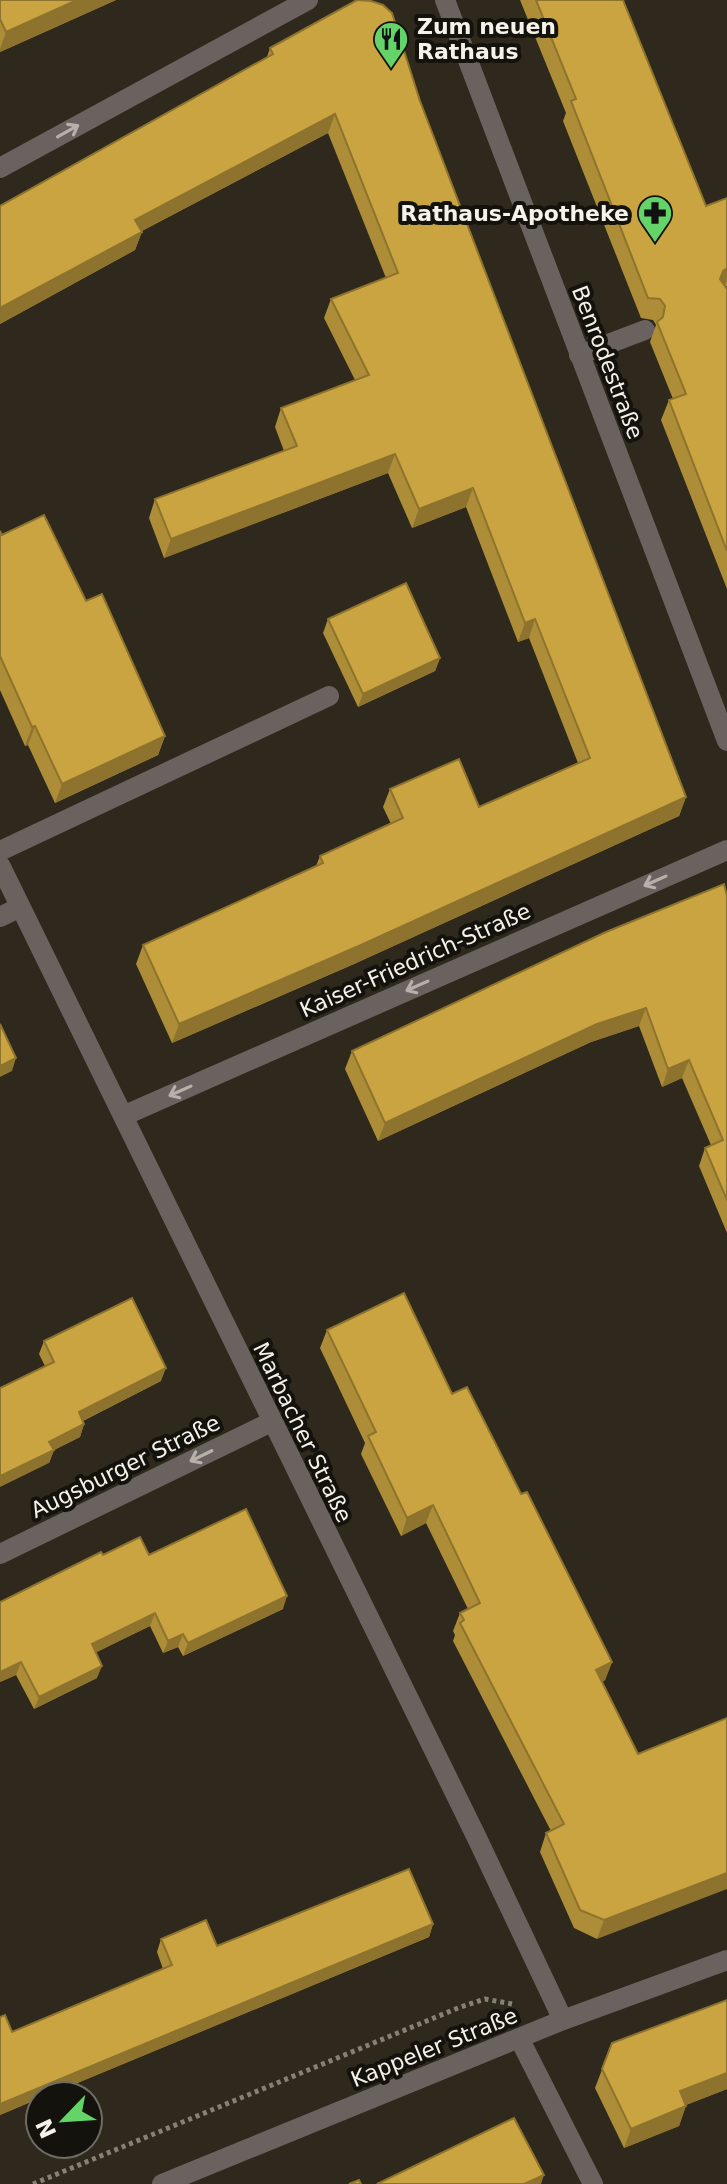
<svg xmlns="http://www.w3.org/2000/svg" width="727" height="2184" viewBox="0 0 727 2184" font-family="'DejaVu Sans',sans-serif">
  <style>
    .lines { fill: none; stroke-linecap: round; stroke-linejoin: round }
    .path { stroke: #868176; stroke-width: 5; stroke-dasharray: 4 4; stroke-linecap: butt }
    .minor { stroke: #69625f; stroke-width: 20 }
    .wall { fill: #ad8d37 }
    .shaded-wall { fill: #8d732d }
    .building { fill: #c9a440; stroke: #8d732d; stroke-width: 2 }
    .oneway { stroke: #b7b1ab }
    .labels { text-anchor: middle; stroke-width: 8; stroke-linejoin: round; paint-order: stroke }
    .poi-label { font-size: 22px; font-weight: bold; fill: #f6f2ea; stroke: #14120c; text-anchor: start }
    .street-label { font-size: 22px; fill: #f6f2ea; stroke: #14120c }
  </style>
  <rect width="100%" height="100%" fill="#2e291c"/>
  <g class="lines">
    <path class="path" d="M33,2184l425,-176 27,-9 27,5"/>
    <path class="minor" d="M445,0l282,741
      M0,168l308,-168
      M579,355l66,-25
      M0,851l329,-155
      M0,865l477,973 86,182
      M0,917l20,-10
      M123,1116l604,-266
      M0,1554l271,-132
      M519,2038l74,146
      M162,2184l401,-164 164,-60"/>
  </g>
  <path class="wall" d="M0,0h116l-116,52z
    M520,0h103l83,206 21,-8v88h-3l3,3v300l-66,-169 8,-20 4,-1 -23,-57 6,-17 -3,-5 -12,-2 -78,-197 3,-8z
    M270,48l150,53 266,696 -7,19 -325,148 -182,79 -36,-79 7,-19 173,-79 4,-10 71,-32 -8,-17 7,-18 89,18 99,-44 -49,-125 -11,4 -52,-135 -54,21 -24,-55 -224,85 -15,-40 6,-19 129,-48 -9,-24 6,-19 74,-28 -31,-62 7,-19 55,-21 -58,-145 -186,98 -7,19 -135,74v-118l267,-149z
    M0,531l2,4 84,66 79,135 -7,19 -103,48 -27,-58 -3,1 -25,-56z
    M328,619l112,39 -5,13 -77,36 -35,-74z
    M727,896v337l-28,-67 6,-18 6,-3 -29,-67 -20,9 -23,-61 -48,16 -213,99 -33,-72 7,-18z
    M327,1330l125,64 69,100 91,168 -7,18 -3,2 36,72 89,-36 -130,221 -23,-11 -34,-76 6,-19 5,-2 -98,-190 2,-6 -2,-4 7,-18 8,-4 -42,-86 -25,13 -40,-82 4,-11 -45,-95z
    M44,1341l117,40 -78,40 1,3 -4,13 -26,13 -5,13 -4,-97 -6,-12z
    M103,1555h46l134,54 -100,47 -5,-9 -15,6 -13,-27 -54,26 1,26 -63,31 -18,-34 -16,7z
    M433,1924l-4,13 -383,159h-6v2l-40,17v-98l12,15 151,-63 -6,-17 4,-13 56,7z
    M612,2043l115,46 -41,16 -7,21 -55,22 -29,-60z"/>
  <path class="shaded-wall" d="M77,0h39l-116,52v-3l6,-17z
    M335,114l-7,19 -200,105 7,-18z
    M142,232l-7,18 -135,74v-16z
    M727,268v12l-2,5 -10,6 8,-20z
    M395,454l-7,19 -224,85 7,-19z
    M473,488l-7,19 -54,21 7,-19z
    M535,619l-6,19 -11,4 7,-19z
    M440,658l-5,13 -77,36 5,-13z
    M35,726l-7,19 -3,1 7,-19z
    M165,736l-7,19 -103,48 7,-19z
    M686,797l-7,19 -325,148 -182,79 7,-19z
    M646,1008l-7,18 -48,16 -213,99 7,-18 212,-99z
    M16,1058l-4,13 -12,6v-11z
    M689,1060l-7,18 -20,9 6,-18z
    M166,1368l-5,13 -87,44 5,-13z
    M84,1424l-4,13 -36,18 5,-13z
    M54,1450l-5,13 -49,24v-11z
    M433,1505l-7,18 -25,13 6,-18z
    M287,1596l-4,13 -100,47 5,-13z
    M155,1613l-5,13 -63,31 5,-13z
    M183,1634l-5,13 -15,6 5,-12z
    M21,1662l-5,13 -16,7v-10z
    M612,1662l-7,18 -15,8 6,-18z
    M102,1666l-5,12 -63,31 5,-12z
    M727,1873v16l-130,50 7,-19z
    M433,1924l-4,13 -383,159h-6v2l-40,17v-11z
    M727,2073v16l-54,21 7,-19z
    M686,2106l-7,20 -55,22 7,-19z
    M544,2175l-3,9h-17z"/>
  <path class="building" d="M0,0h77l-71,32 -6,-13z
    M357,0l14,1 12,4 9,8 28,88 266,696 -325,148 -182,79 -36,-79 180,-82 -3,-7 83,-38 -13,-29 69,-30 20,48 111,-49 -55,-139 -10,4 -52,-135 -54,21 -24,-55 -224,85 -16,-40 142,-53 -16,-38 88,-33 -38,-76 67,-26 -63,-159 -200,106 7,12 -142,76v-102l273,-152 -3,-6z
    M536,0h87l83,206 21,-8v70l-4,3 -3,8 7,10v262l-58,-151 17,-6 -29,-72 6,-5 2,-11 -5,-7 -12,-1 -77,-197 5,-2z
    M44,515l42,86 16,-7 63,142 -103,48 -27,-58 -3,1 -32,-71v-125l2,4z
    M406,583l34,75 -77,36 -35,-75z
    M724,884l3,12v304l-22,-52 18,-8 -34,-80 -21,9 -22,-61 -49,16 -212,99 -33,-72 254,-119z
    M0,1024l16,34 -16,8z
    M404,1293l48,101 15,-7 54,107 6,-2 85,170 -16,8 42,84 89,-36v155l-123,47 -24,-10 -34,-77 18,-9 -104,-201 4,-3 -4,-7 20,-10 -47,-98 -26,13 -39,-82 8,-4 -49,-102z
    M132,1298l34,70 -87,44 5,12 -35,18 5,8 -54,26v-88l54,-26 -10,-21z
    M246,1509l41,87 -99,47 -5,-9 -15,7 -13,-28 -63,31 10,22 -63,31 -18,-35 -21,10v-70l101,-50 2,3 37,-18 9,18z
    M409,1869l24,55 -433,180v-87l5,-2 7,17 160,-67 -11,-26 45,-19 11,26z
    M727,2000v73l-47,18 6,15 -55,23 -29,-60 10,-26z
    M514,2118l30,57 -20,9h-147z
    M359,2180l2,4h-12z"/>
  <defs><path id="oneway-shaft" d="M-6 0H5M1.5-3L5.5 0L1.5 3" fill="none" stroke-width="1.6" stroke-linecap="round" stroke-linejoin="round" transform="scale(2)"/></defs>
  <g class="oneway">
    <use href="#oneway-shaft" transform="translate(68 131) rotate(-29)"/>
    <use href="#oneway-shaft" transform="translate(655 881) rotate(156)"/>
    <use href="#oneway-shaft" transform="translate(417 986) rotate(156)"/>
    <use href="#oneway-shaft" transform="translate(180 1091) rotate(156)"/>
    <use href="#oneway-shaft" transform="translate(201 1456) rotate(154)"/>
  </g>
  <defs>
    <g id="restaurant-pin" transform="scale(1.8)"><path d="M0 17L-7.5 6A9.5 9.5 0 1 1 7.5 6Z" fill="#64d468" stroke="#14120c"/><path d="M-5-6h1v4h1v-4h1v4h1v-4h1v5L-1.5 .5V6h-2V.5L-5-1ZM5-6V6H3V1.5H1.5Q1.5-4 5-6Z" fill="#111"/></g>
    <g id="pharmacy-pin" transform="scale(1.8)"><path d="M0 17L-7.5 6A9.5 9.5 0 1 1 7.5 6Z" fill="#64d468" stroke="#14120c"/><path d="M-2-6h4v4h4v4h-4v4h-4v-4h-4v-4h4Z" fill="#111"/></g>
  </defs>
  <g fill-rule="evenodd">
    <use href="#restaurant-pin" x="391" y="39"/>
    <use href="#pharmacy-pin" x="655" y="213"/>
  </g>
  <g class="labels">
    <g class="poi-label">
      <text x="417" y="34">Zum neuen<tspan x="417" dy="25">Rathaus</tspan></text>
      <text x="629" y="221" text-anchor="end">Rathaus-Apotheke</text>
    </g>
    <g class="street-label">
      <text transform="translate(608 362) rotate(69)" y="8">Benrodestraße</text>
      <text transform="translate(415 960) rotate(-24)" y="8">Kaiser-Friedrich-Straße</text>
      <text transform="translate(303 1432) rotate(64)" y="8">Marbacher Straße</text>
      <text transform="translate(125 1466) rotate(-26)" y="8">Augsburger Straße</text>
      <text transform="translate(434 2047) rotate(-22)" y="8">Kappeler Straße</text>
    </g>
  </g>
  <g transform="translate(64 2120) rotate(245)"><circle r="38" fill="#14120c" stroke="#6e6c65" stroke-width="2"/>
  <path d="M0-6L14 30L0 20L-14 30Z" fill="#64d468"/>
  <text y="-12" font-size="22" font-weight="bold" text-anchor="middle" fill="#f6f2ea">N</text>
  </g>
</svg>
